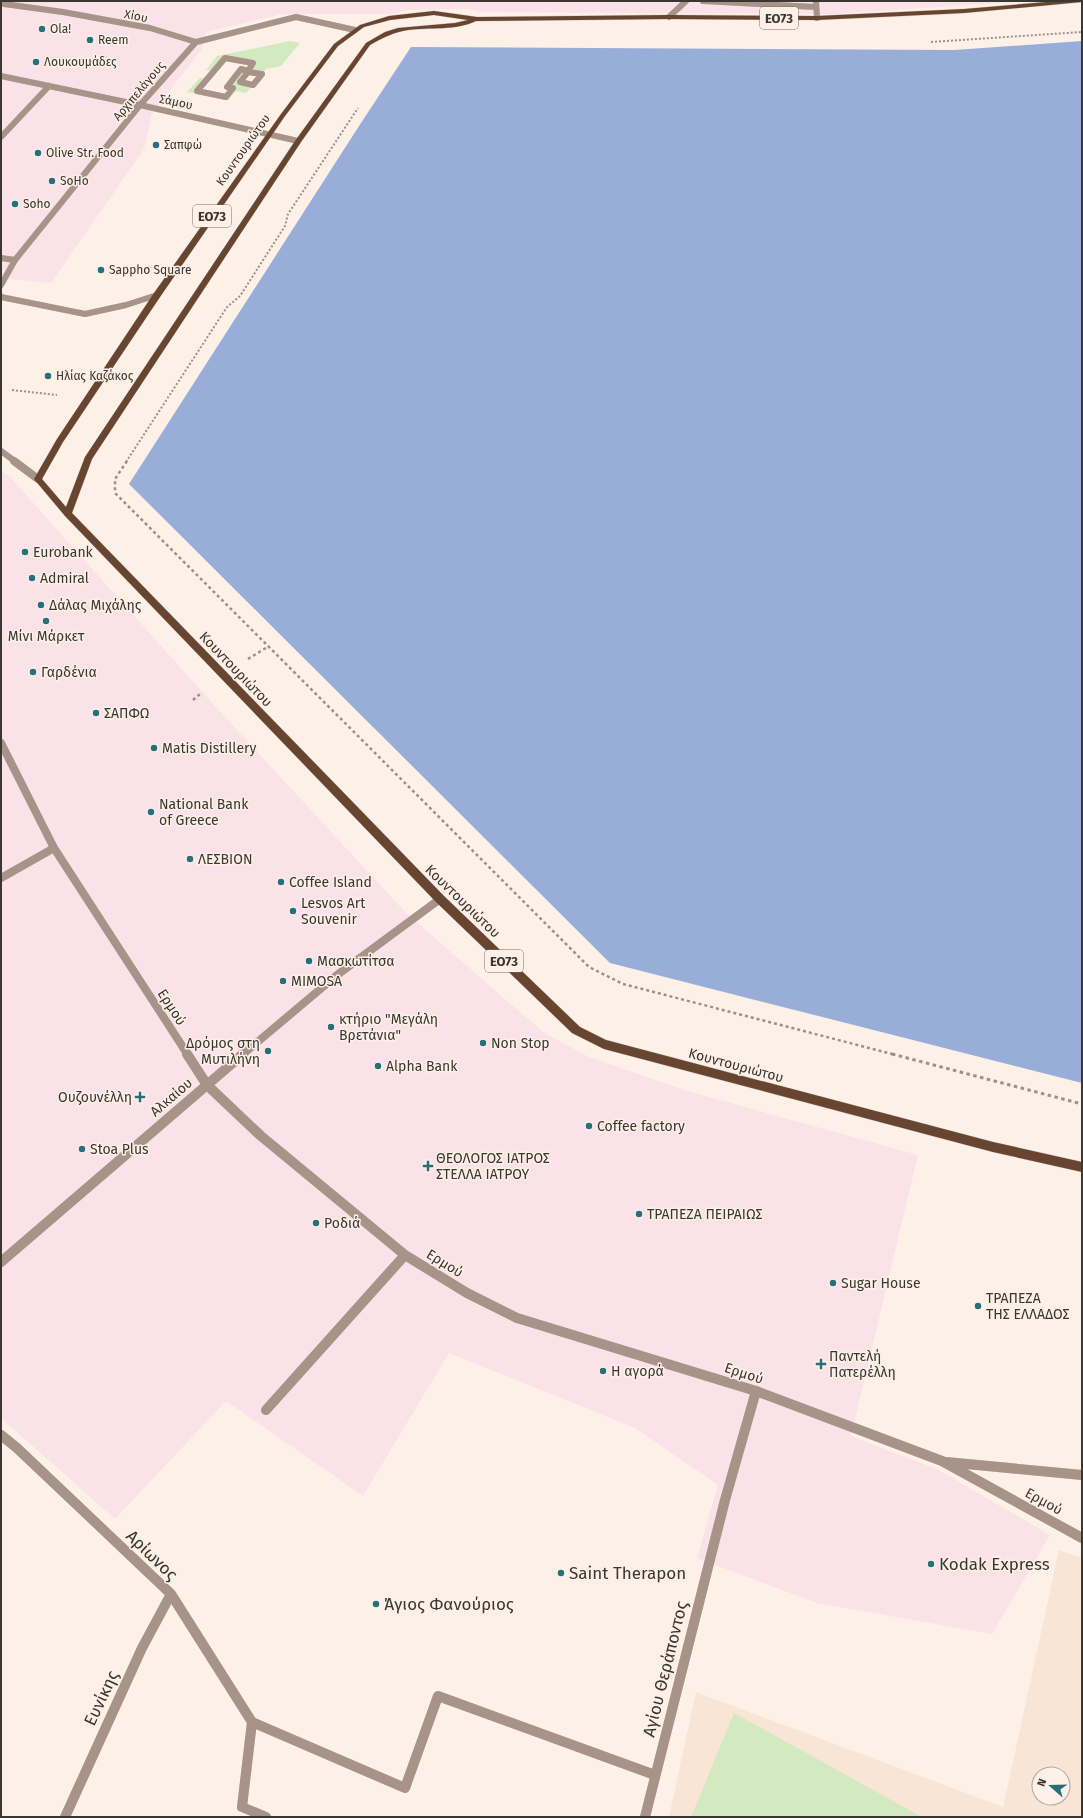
<svg xmlns="http://www.w3.org/2000/svg" width="1083" height="1818" viewBox="0 0 1083 1818" font-family="'Fira Sans',sans-serif">
  <style>
    .commercial { fill: #fbe1e8 }
    .built { fill: #f8e5d6; fill-rule: evenodd }
    .green { fill: #d3eac1 }
    .water { fill: #98aed9 }
    .lines { fill: none; stroke-linecap: round; stroke-linejoin: round }
    .service-casing { stroke: #dacfc6; stroke-width: 6 }
    .pedestrian-far2-casing { stroke: #dacfc6; stroke-width: 6 }
    .pedestrian-far1-casing { stroke: #dacfc6; stroke-width: 8 }
    .pedestrian-casing { stroke: #dacfc6; stroke-width: 10 }
    .minor-far2-casing { stroke: #dacfc6; stroke-width: 6 }
    .minor-far1-casing { stroke: #dacfc6; stroke-width: 8 }
    .minor-casing { stroke: #dacfc6; stroke-width: 10 }
    .primary-casing { stroke: #dacfc6; stroke-width: 1 }
    .path-far2 { stroke: #99918a; stroke-width: 2; stroke-dasharray: 2 2; stroke-linecap: butt }
    .path-far1 { stroke: #99918a; stroke-width: 2.5; stroke-dasharray: 3 3; stroke-linecap: butt }
    .path { stroke: #99918a; stroke-width: 3; stroke-dasharray: 3.5 3.5; stroke-linecap: butt }
    .service { stroke: #a79387; stroke-width: 6 }
    .pedestrian-far2 { stroke: #a79387; stroke-width: 6 }
    .pedestrian-far1 { stroke: #a79387; stroke-width: 8 }
    .pedestrian { stroke: #a79387; stroke-width: 10 }
    .minor-far2 { stroke: #a79387; stroke-width: 6 }
    .minor-far1 { stroke: #a79387; stroke-width: 8 }
    .minor { stroke: #a79387; stroke-width: 10 }
    .primary { fill: #674530; fill-rule: evenodd }
    .poi-dot { fill: #276f7a; stroke: #fdf1e7; stroke-width: 1.5 }
    .labels { text-anchor: middle; stroke-width: 3; stroke-linejoin: round; paint-order: stroke }
    .far-street-label { font-size: 12px; fill: #3a3632; stroke: #fdf1e7 }
    .far-poi-label { font-size: 12px; fill: #3a3632; stroke: #fdf1e7; text-anchor: start }
    .shield { fill: #fdf1e7; stroke: #746e68; stroke-width: 1 }
    .shield-label { font-size: 13px; font-weight: bold; fill: #3a3632 }
    .poi-label { font-size: 14px; fill: #3a3632; stroke: #fdf1e7; text-anchor: start }
    .street-label { font-size: 14px; fill: #3a3632; stroke: #fdf1e7 }
    .near-street-label { font-size: 17px; fill: #3a3632; stroke: #fdf1e7 }
    .near-poi-label { font-size: 17px; fill: #3a3632; stroke: #fdf1e7; text-anchor: start }
  </style>
  <rect width="100%" height="100%" fill="#fdf1e7"/>
  <path class="commercial" d="M1,1h1028l-195,13 -355,-2 -10,-3 -60,1 -18,4h-109l-76,18 -4,17 -50,64 -8,36 -93,134 -50,-5z
    M1,470l10,8 202,226 193,209 137,119 44,24 97,34 234,65 -67,281 88,34 111,65 -58,99 -175,-31 -120,-45 21,-73 -83,-57 -186,-75 -86,143 -137,-95 -111,118 -114,-101z"/>
  <path class="built" d="M1059,1550l23,8v259h-413l27,-125 307,115zM1039,1774h24v24h-24z"/>
  <path class="green" d="M290,41l10,2 -19,23 -15,3 -4,5 -14,-2 -8,10 13,3 -7,8 -10,-2 -8,9 -41,-8 13,-14 8,1 -11,12 29,7 7,-10 -6,-1 14,-18 7,2 6,-8 -29,-5 -11,13 -8,-1 11,-14z
    M734,1713l188,104h-231z"/>
  <path class="water" d="M1082,41v1042l-472,-120 -481,-479 230,-358 52,-79 543,3z"/>
  <g class="lines">
    <g class="service-casing">
      <path id="service" d="M1,297l84,17 41,-9 31,-10"/>
    </g>
    <g class="pedestrian-far2-casing">
      <path id="pedestrian-far2" d="M703,1l113,6
        M225,58l28,5 -5,8 -7,-2 -14,18 6,1 -7,9 -29,-6z
        M248,72l14,2 -9,11 -13,-3z
        M1,76l139,29 -125,155
        M1,137l48,-51"/>
    </g>
    <g class="pedestrian-far1-casing">
      <path id="pedestrian-far1" d="M1,743l53,105 134,207"/>
    </g>
    <g class="pedestrian-casing">
      <path id="pedestrian" d="M187,1054l20,31 54,51 144,119 62,38 50,25 239,73
        M266,1410l139,-155
        M266,1817l-24,-10 10,-85 153,66 33,-92 217,79"/>
    </g>
    <g class="minor-far2-casing">
      <path id="minor-far2" d="M816,1l1,17
        M4,4l59,8 87,16 46,14
        M669,17l17,-16
        M298,141l-158,-36 56,-63 100,-25 59,13
        M1,258l14,2 -14,25
        M1,451l15,11"/>
    </g>
    <g class="minor-far1-casing">
      <path id="minor-far1" d="M14,461l24,18
        M1,878l53,-30
        M242,1055l95,-80 103,-76"/>
    </g>
    <g class="minor-casing">
      <path id="minor" d="M1,1262l242,-208
        M1,1435l16,13 154,146 81,128
        M946,1462l136,13
        M65,1817l77,-169 29,-54
        M645,1817l80,-317 31,-109 186,70 140,77"/>
    </g>
    <g class="primary-casing">
      <path id="primary" d="M1058,1h24v1l-118,11 -147,7 -148,-1 -193,2c-21,10 -46,6 -68,9 -14,2 -26,8 -38,15l-69,97 -209,317 -20,54 372,383 136,131 26,13 387,102 89,20v10l-89,-20 -389,-103 -32,-16 -136,-131 -371,-386 -31,-37 23,-40 97,-146 127,-179 53,-70 26,-19 29,-9 45,-5 43,6 192,-2 148,1 147,-7zM434,15l34,5 -13,3 -57,5 -13,4 -19,11 -71,98 -210,316 -19,50 -24,-28 21,-37 97,-145 125,-181 53,-70 26,-19 26,-7z"/>
    </g>
    <path class="path-far2" d="M931,42l151,-10
      M12,390l45,5
      M126,462l101,-155 13,-11 45,-70 3,-12 70,-106"/>
    <path class="path-far1" d="M127,461l-12,18v14l474,474 34,17 273,71
      M248,659l21,-13
      M193,700l7,-6"/>
    <path class="path" d="M892,1054l190,50"/>
    <use href="#service" class="service"/>
    <use href="#pedestrian-far2" class="pedestrian-far2"/>
    <use href="#pedestrian-far1" class="pedestrian-far1"/>
    <use href="#pedestrian" class="pedestrian"/>
    <use href="#minor-far2" class="minor-far2"/>
    <use href="#minor-far1" class="minor-far1"/>
    <use href="#minor" class="minor"/>
    <use href="#primary" class="primary"/>
  </g>
  <g class="poi-dot">
    <circle cx="42" cy="29" r="4"/>
    <circle cx="90" cy="40" r="4"/>
    <circle cx="36" cy="62" r="4"/>
    <circle cx="156" cy="145" r="4"/>
    <circle cx="38" cy="153" r="4"/>
    <circle cx="52" cy="181" r="4"/>
    <circle cx="15" cy="204" r="4"/>
    <circle cx="101" cy="270" r="4"/>
    <circle cx="48" cy="376" r="4"/>
    <circle cx="25" cy="552" r="4"/>
    <circle cx="32" cy="578" r="4"/>
    <circle cx="41" cy="605" r="4"/>
    <circle cx="46" cy="621" r="4"/>
    <circle cx="33" cy="672" r="4"/>
    <circle cx="96" cy="713" r="4"/>
    <circle cx="154" cy="748" r="4"/>
    <circle cx="151" cy="812" r="4"/>
    <circle cx="190" cy="859" r="4"/>
    <circle cx="281" cy="882" r="4"/>
    <circle cx="293" cy="911" r="4"/>
    <circle cx="309" cy="961" r="4"/>
    <circle cx="283" cy="981" r="4"/>
    <circle cx="331" cy="1027" r="4"/>
    <circle cx="483" cy="1043" r="4"/>
    <circle cx="268" cy="1051" r="4"/>
    <circle cx="378" cy="1066" r="4"/>
    <path d="M138 1091h4v4h4v4h-4v4h-4v-4h-4v-4h4z"/>
    <circle cx="589" cy="1126" r="4"/>
    <circle cx="82" cy="1149" r="4"/>
    <path d="M426 1160h4v4h4v4h-4v4h-4v-4h-4v-4h4z"/>
    <circle cx="639" cy="1214" r="4"/>
    <circle cx="316" cy="1223" r="4"/>
    <circle cx="833" cy="1283" r="4"/>
    <circle cx="978" cy="1306" r="4"/>
    <path d="M819 1358h4v4h4v4h-4v4h-4v-4h-4v-4h4z"/>
    <circle cx="603" cy="1371" r="4"/>
    <circle cx="931" cy="1564" r="4"/>
    <circle cx="561" cy="1573" r="4"/>
    <circle cx="376" cy="1604" r="4"/>
  </g>
  <g class="labels">
    <g class="far-street-label">
      <text transform="translate(136 16) rotate(11)" y="4">Χίου</text>
      <text transform="translate(139 91) rotate(-50)" y="4">Αρχιπελάγους</text>
      <text transform="translate(176 102) rotate(12)" y="4">Σάμου</text>
      <text transform="translate(243 150) rotate(-55)" y="4">Κουντουριώτου</text>
    </g>
    <g class="far-poi-label">
      <text x="50" y="33">Ola!</text>
      <text x="98" y="44">Reem</text>
      <text x="44" y="66">Λουκουμάδες</text>
      <text x="164" y="149">Σαπφώ</text>
      <text x="46" y="157">Olive Str. Food</text>
      <text x="60" y="185">SoΗo</text>
      <text x="23" y="208">Soho</text>
      <text x="109" y="274">Sappho Square</text>
      <text x="56" y="380">Ηλίας Καζάκος</text>
    </g>
    <g class="shield">
      <rect x="760" y="7" width="38" height="22" rx="3"/>
      <rect x="193" y="205" width="38" height="22" rx="3"/>
      <rect x="485" y="950" width="38" height="22" rx="3"/>
    </g>
    <g class="shield-label">
      <text x="779" y="23">ΕΟ73</text>
      <text x="212" y="221">ΕΟ73</text>
      <text x="504" y="966">ΕΟ73</text>
    </g>
    <g class="poi-label">
      <text x="33" y="557">Eurobank</text>
      <text x="40" y="583">Admiral</text>
      <text x="49" y="610">Δάλας Μιχάλης</text>
      <text x="46" y="641" text-anchor="middle">Μίνι Μάρκετ</text>
      <text x="41" y="677">Γαρδένια</text>
      <text x="104" y="718">ΣΑΠΦΩ</text>
      <text x="162" y="753">Matis Distillery</text>
      <text x="159" y="809">National Bank<tspan x="159" dy="16">of Greece</tspan></text>
      <text x="198" y="864">ΛΕΣΒΙΟΝ</text>
      <text x="289" y="887">Coffee Island</text>
      <text x="301" y="908">Lesvos Art<tspan x="301" dy="16">Souvenir</tspan></text>
      <text x="317" y="966">Μασκωτίτσα</text>
      <text x="291" y="986">MIMOSA</text>
      <text x="339" y="1024">κτήριο "Μεγάλη<tspan x="339" dy="16">Βρετάνια"</tspan></text>
      <text x="260" y="1048" text-anchor="end">Δρόμος στη<tspan x="260" dy="16">Μυτιλήνη</tspan></text>
      <text x="491" y="1048">Non Stop</text>
      <text x="386" y="1071">Alpha Bank</text>
      <text x="132" y="1102" text-anchor="end">Ουζουνέλλη</text>
      <text x="597" y="1131">Coffee factory</text>
      <text x="90" y="1154">Stoa Plus</text>
      <text x="436" y="1163">ΘΕΟΛΟΓΟΣ ΙΑΤΡΟΣ<tspan x="436" dy="16">ΣΤΕΛΛΑ ΙΑΤΡΟΥ</tspan></text>
      <text x="647" y="1219">ΤΡΑΠΕΖΑ ΠΕΙΡΑΙΩΣ</text>
      <text x="324" y="1228">Ροδιά</text>
      <text x="841" y="1288">Sugar House</text>
      <text x="986" y="1303">ΤΡΑΠΕΖΑ<tspan x="986" dy="16">ΤΗΣ ΕΛΛΑΔΟΣ</tspan></text>
      <text x="829" y="1361">Παντελή<tspan x="829" dy="16">Πατερέλλη</tspan></text>
      <text x="611" y="1376">Η αγορά</text>
    </g>
    <g class="street-label">
      <text transform="translate(236 669) rotate(46)" y="5">Κουντουριώτου</text>
      <text transform="translate(463 901) rotate(44)" y="5">Κουντουριώτου</text>
      <text transform="translate(172 1007) rotate(57)" y="5">Ερμού</text>
      <text transform="translate(736 1065) rotate(15)" y="5">Κουντουριώτου</text>
      <text transform="translate(171 1097) rotate(-41)" y="5">Αλκαίου</text>
      <text transform="translate(445 1263) rotate(32)" y="5">Ερμού</text>
      <text transform="translate(744 1373) rotate(18)" y="5">Ερμού</text>
      <text transform="translate(1044 1501) rotate(29)" y="5">Ερμού</text>
    </g>
    <g class="near-street-label">
      <text transform="translate(152 1555) rotate(44)" y="6">Αρίωνος</text>
      <text transform="translate(665 1669) rotate(-76)" y="6">Αγίου Θεράποντος</text>
      <text transform="translate(101 1698) rotate(-65)" y="6">Ευνίκης</text>
    </g>
    <g class="near-poi-label">
      <text x="939" y="1570">Kodak Express</text>
      <text x="569" y="1579">Saint Therapon</text>
      <text x="384" y="1610">Άγιος Φανούριος</text>
    </g>
  </g>
  <rect width="1083" height="1818" fill="none" stroke="#3a3632" stroke-width="4"/>
  <g transform="translate(1051 1786) rotate(290)"><circle r="19" fill="#fdf1e7" stroke="#afa69f"/>
  <path d="M0-3L7 15L0 10L-7 15Z" fill="#276f7a"/>
  <text y="-6" font-size="11" font-weight="bold" text-anchor="middle" fill="#3a3632">N</text>
  </g>
</svg>
